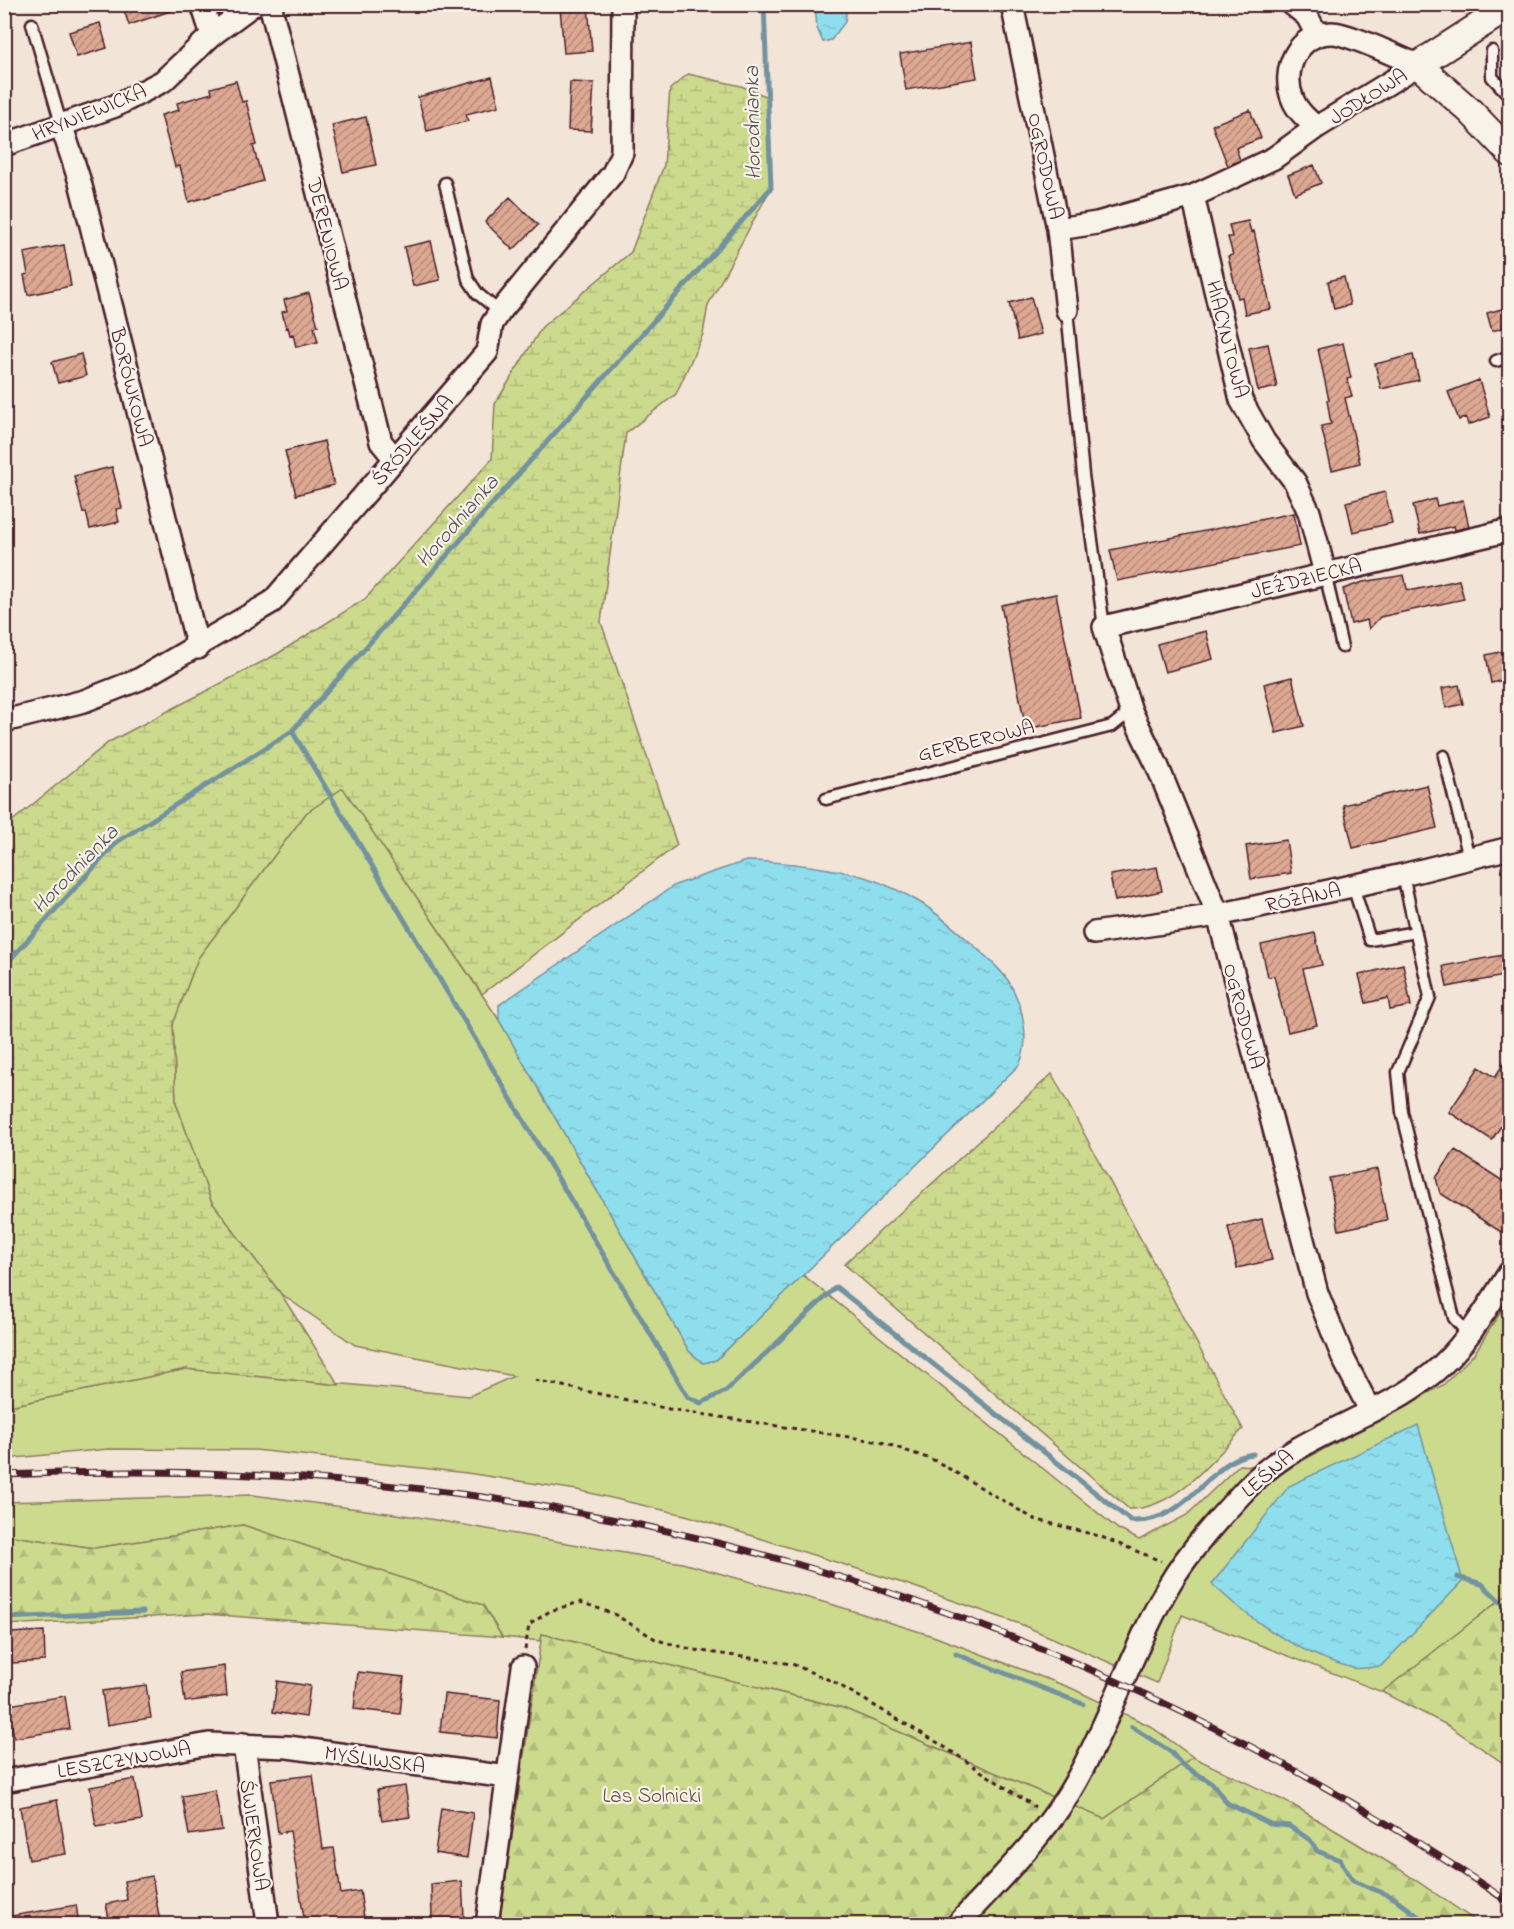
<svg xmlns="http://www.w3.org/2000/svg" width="1514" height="1929" viewBox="0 0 1514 1929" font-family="'Indie Flower',sans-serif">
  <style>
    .grass { fill: #ccda8e; stroke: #8b7c5c; stroke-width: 1.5 }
    .forest { fill: url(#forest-firs); stroke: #8b7c5c; stroke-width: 1.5 }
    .wetland { fill: url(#wetland-marsh); stroke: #8b7c5c; stroke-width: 1.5 }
    .water { fill: url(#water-ripples); stroke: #73929f; stroke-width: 1.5 }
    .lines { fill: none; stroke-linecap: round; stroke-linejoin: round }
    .stream { stroke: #73929f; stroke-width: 5 }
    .building { fill: url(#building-hatch); stroke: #4a1f2b; stroke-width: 1.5 }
    .service-casing { stroke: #4a1f2b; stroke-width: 15 }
    .minor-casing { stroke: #4a1f2b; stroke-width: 26 }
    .tertiary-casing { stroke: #4a1f2b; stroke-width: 30 }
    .path { stroke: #4a1f2b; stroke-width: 3; stroke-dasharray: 4.5 4.5; stroke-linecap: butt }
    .service { stroke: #f7f3e8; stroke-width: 10 }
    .minor { stroke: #f7f3e8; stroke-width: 21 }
    .tertiary { stroke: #f7f3e8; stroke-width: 26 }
    .rail-casing { stroke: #4a1f2b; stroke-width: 7 }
    .rail { stroke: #f7f3e8; stroke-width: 4.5; stroke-dasharray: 14; stroke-linecap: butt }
    .labels { text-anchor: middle; stroke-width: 4.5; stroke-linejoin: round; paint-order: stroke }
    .street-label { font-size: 21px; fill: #4a1f2b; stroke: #f7f3e8 }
    .park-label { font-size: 21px; fill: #6a4e44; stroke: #f7f3e8 }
    .water-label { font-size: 22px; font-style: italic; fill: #5b4f5c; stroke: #f7f3e8 }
  </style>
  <defs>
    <pattern id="forest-firs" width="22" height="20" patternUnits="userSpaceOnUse" patternTransform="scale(1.5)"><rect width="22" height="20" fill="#ccda8e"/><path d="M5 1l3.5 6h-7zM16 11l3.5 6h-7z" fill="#b1bb7b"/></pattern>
    <pattern id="wetland-marsh" width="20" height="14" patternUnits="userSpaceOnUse" patternTransform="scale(1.5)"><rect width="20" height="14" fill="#ccda8e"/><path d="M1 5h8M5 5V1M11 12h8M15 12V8" fill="none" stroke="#b1bb7b"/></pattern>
    <pattern id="water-ripples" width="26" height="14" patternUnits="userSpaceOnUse" patternTransform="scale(1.5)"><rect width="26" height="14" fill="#8fdeed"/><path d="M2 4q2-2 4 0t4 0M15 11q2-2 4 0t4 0" fill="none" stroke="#7dbecb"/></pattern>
    <pattern id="building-hatch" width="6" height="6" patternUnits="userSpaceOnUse" patternTransform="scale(1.5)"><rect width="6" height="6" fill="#dea993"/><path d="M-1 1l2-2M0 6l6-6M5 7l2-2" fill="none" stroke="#b68978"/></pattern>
  </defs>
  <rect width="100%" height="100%" fill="#f2e4d7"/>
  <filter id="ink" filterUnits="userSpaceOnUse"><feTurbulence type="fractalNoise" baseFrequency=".0167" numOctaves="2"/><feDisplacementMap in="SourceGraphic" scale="12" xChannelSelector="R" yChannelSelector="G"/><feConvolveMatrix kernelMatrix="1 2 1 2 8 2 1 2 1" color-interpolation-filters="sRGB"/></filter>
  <g filter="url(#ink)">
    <path class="grass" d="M343,787l156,233 190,331 14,12 13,-3 87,-85 315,254 21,11 48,-25 52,-50 50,3 154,-83 31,-31 35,-55v294l-127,99 -200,-77 -25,68 -137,-59 -111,-39 -220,-69 -112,-26 -110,-17 -212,-23 -147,-1 -103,10 -1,-52 182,-38 283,27 45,-20 -159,-31 -74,-51 -70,-93 -35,-98 -3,-79 25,-66 108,-145z
      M253,1495l165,22 264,46 152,42 99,31 138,52 79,38 43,31 -89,62 -261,-111 -301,-74 -1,7 -39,-4 -19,-32 -240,-80 -148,23 -90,-13 -1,-33z"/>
    <path class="forest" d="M243,1525l240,80 19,32 -296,-23 -201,11v-90l90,13z
      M1509,1593v174l-60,-41 -67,-34z
      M542,1634l301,74 261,111 89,-62 100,48 103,62 84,57h-981z"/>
    <path class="wetland" d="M688,74l53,12 27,11 3,91 -63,117 -5,29 -27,60 -50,39 -25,189 76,223 -195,149 -139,-206 -37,25 -108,145 -25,66 3,79 35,98 70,93 58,91 -153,-16 -181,38v-580l104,-85 168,-88 88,-55 127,-140 3,-55 47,-77 89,-75 33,-87 6,-76z
      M1052,1074l191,355c-31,31 -67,80 -114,80l-285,-245z"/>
    <path class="water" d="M815,5h32l-2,17 -14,18 -8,2 -6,-14z
      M746,861c34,0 89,7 122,17 17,6 38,16 53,25 19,12 78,62 88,79 14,24 22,58 10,83l-303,295 -13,3 -14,-12 -190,-331v-15l176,-120z
      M1418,1425l45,156 -82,85c-9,1 -20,4 -28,2 -53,-14 -102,-47 -141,-84l77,-98z"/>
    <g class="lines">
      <path class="stream" d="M292,731l396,666 13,6 25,-12 110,-104 295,234c59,3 78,-63 122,-67
        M4,966l113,-124 175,-111 479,-543 -7,-184
        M1457,1577l25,7 28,27
        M4,1618l139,-6
        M956,1654l127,50
        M1132,1727l39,25 11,13 30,18 15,20 43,21 19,2 21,14 7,11 23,9 13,21 40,16 35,27"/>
    </g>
    <path class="building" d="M122,4h59l1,3 -53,18z
      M588,6l4,45 -28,2 -4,-45z
      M100,23l7,25 -30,9 -8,-25z
      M971,42l6,36 -71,12 -6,-36z
      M492,77l7,29 -33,8 2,7 -41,10 -9,-34z
      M236,81l6,21 4,-1 11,44 -4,1 10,35 -74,21 -9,-36 -5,1 -14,-52 18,-5 -2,-7 35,-10 -1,-5z
      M570,82l24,1 -3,48 -23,-1z
      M1250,110l11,28 -25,10 4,12 -12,6 -16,-41z
      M366,117l10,48 -33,7 -11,-47z
      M1314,165l7,18 -26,11 -7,-19z
      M510,197l28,28 -25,25 -28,-28z
      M1248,221l3,11 3,-1 17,78 -26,5 -3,-17 -4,1 -10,-42 5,-1 -5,-18h4l-3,-12z
      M431,241l9,39 -27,6 -9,-39z
      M64,245l7,41 -43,9 -4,-20 4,-1 -4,-21z
      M1344,277l6,28 -16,4 -6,-28z
      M309,293l9,33 -4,1 4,15 -22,5 -3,-13 -3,1 -2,-8 -2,1 -4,-16 5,-1 -3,-11z
      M1031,297l10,37 -23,6 -9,-37z
      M1509,307v19l-17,5 -5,-18z
      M1343,343l8,35 -4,1 5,17 -7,2 15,65 -28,7 -11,-44 10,-2 -4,-24h2l-11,-51z
      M1268,344l9,43 -19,4 -9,-43z
      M81,354l5,22 -28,7 -6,-21z
      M1413,355l6,25 -38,9 -6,-25z
      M1479,380l11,37 -22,8 -2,-8 -7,3 -11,-28z
      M324,441l10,44 -38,10 -11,-44z
      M112,467l10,41 -6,1 3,13 -29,7 -4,-17 -3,1 -9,-37z
      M1385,492l7,31 -39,9 -7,-30z
      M1435,499l2,7 26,-6 6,27 -14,3 -1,-4 -34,8 -7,-29z
      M1294,513l6,33 -183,35 -7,-31z
      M1404,575l3,14 7,1 45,-10 5,19 -84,18 -11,12 -2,-9 -16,4 -8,-35 20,-7z
      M1056,594l25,124 -55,11 -25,-124z
      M1206,631l7,28 -48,13 -8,-28z
      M1509,650v29l-18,4 -5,-28z
      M1292,677l12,49 -28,7 -12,-49z
      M1459,685l4,19 -17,4 -4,-20z
      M1427,785l10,43 -84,20 -10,-43z
      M1286,840l5,33 -40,6 -5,-33z
      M1157,867l5,24 -47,10 -5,-26z
      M1315,933l7,32 -19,4 14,56 -29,7 -14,-56 -6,1 -7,-32z
      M1509,954v21l-62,12 -4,-21z
      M1403,964l8,42 -21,4 -2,-12 -22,5 -7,-28z
      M1509,1055v58l-17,27 -43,-28 30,-45 16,10z
      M1455,1150l54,35v34l-8,13 -61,-39 -4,-15z
      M1377,1169l10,51 -48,10 -10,-52z
      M1262,1219l10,41 -35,8 -9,-41z
      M44,1631l1,30 -33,2 -2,-30z
      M224,1666l3,30 -42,6 -4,-30z
      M358,1672l46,5 -4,37 -46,-5z
      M277,1681l33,5 -4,31 -33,-5z
      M146,1685l5,33 -44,7 -5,-34z
      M444,1694l56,6 -3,38 -57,-6z
      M65,1696l5,33 -56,9 -6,-33z
      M313,1775l10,74 11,-1 7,46 19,-3 5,33h-60l-15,-93 -12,2 -7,-53z
      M135,1779l7,41 -46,7 -6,-40z
      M405,1786l5,31 -28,4 -5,-31z
      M215,1790l7,40 -33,5 -7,-39z
      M57,1800l9,54 -37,6 -9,-53z
      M441,1808l32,5 -6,45 -32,-5z
      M152,1876l8,46 -50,2 -4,-20 21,-4 -3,-19z
      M462,1881l2,36 -32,2 -1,-35z
      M76,1905l3,19h-67l-1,-8z"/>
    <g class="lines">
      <g class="service-casing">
        <path id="service" d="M32,24l30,103
          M1492,51v26l18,19
          M445,183l23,96 10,15 22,18
          M1067,310l16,165 21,152
          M1496,361l14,-5
          M1325,573l17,74
          M1444,756l25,102
          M826,799l286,-73 19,-15
          M1403,875l27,122 -32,75 4,40 52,206 15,17
          M1353,886l17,54 46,-8"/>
      </g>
      <g class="minor-casing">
        <path id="minor" d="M202,4l10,31
          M270,4l111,438 14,17
          M1012,4l46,225 39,-6 96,-27 81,-38 43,-31 101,-62
          M1292,4l15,12 10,19
          M62,127l18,55 118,466
          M1317,127c-9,-6 -20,-17 -24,-27 -13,-30 5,-67 39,-67 16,0 68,25 86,32
          M4,145l111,-39 48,-25 49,-46 42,-31
          M1193,196l48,204 23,41 31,41 14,30 16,61
          M1058,229l9,81
          M4,721l80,-20 56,-22 132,-77 215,-250 5,-28 8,-12 113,-139 9,-20 1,-149
          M1094,933l124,-18 185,-40 107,-27
          M1370,1410l-26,-50 -27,-67 -99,-378 -61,-150 -26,-54 -27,-84 406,-97
          M244,1744l24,180
          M4,1781l205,-37 79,3 219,30
          M487,1924l36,-257
          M958,1924c39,-43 90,-91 118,-143 35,-63 57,-133 93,-196 19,-33 51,-68 77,-96 53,-57 129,-68 187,-116 33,-27 54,-66 77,-101"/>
      </g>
      <g class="tertiary-casing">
        <path id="tertiary" d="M1510,6l-92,59 52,46 40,42"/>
      </g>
      <path class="path" d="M535,1380l134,29 212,33 55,19 98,58 65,17 62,25
        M525,1650l4,-25 21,-14 30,-9 34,12 43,26 37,10 98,14 42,18 106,62 95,63"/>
      <use href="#service" class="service"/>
      <use href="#minor" class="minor"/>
      <use href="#tertiary" class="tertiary"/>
      <g class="rail-casing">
        <path id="rail" d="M4,1475c549,-26 1053,118 1506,428"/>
      </g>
      <use href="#rail" class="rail"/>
    </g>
  </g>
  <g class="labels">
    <g class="street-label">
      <text transform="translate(1368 96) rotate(-32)" y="7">JODŁOWA</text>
      <text transform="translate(89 112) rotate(-22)" y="7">HRYNIEWICKA</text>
      <text transform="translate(1046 166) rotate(78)" y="7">OGRODOWA</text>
      <text transform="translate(328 234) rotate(76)" y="7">DERENIOWA</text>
      <text transform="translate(1228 339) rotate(76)" y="7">HIACYNTOWA</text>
      <text transform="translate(132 387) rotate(76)" y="7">BORÓWKOWA</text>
      <text transform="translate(412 440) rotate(-49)" y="7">ŚRÓDLEŚNA</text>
      <text transform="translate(1306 578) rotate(-14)" y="7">JEŹDZIECKA</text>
      <text transform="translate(976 740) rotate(-14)" y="7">GERBEROWA</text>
      <text transform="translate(1303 897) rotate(-12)" y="7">RÓŻANA</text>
      <text transform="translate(1244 1016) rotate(75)" y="7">OGRODOWA</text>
      <text transform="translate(1267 1473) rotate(-41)" y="7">LEŚNA</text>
      <text transform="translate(124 1759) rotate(-10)" y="7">LESZCZYNOWA</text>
      <text transform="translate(375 1759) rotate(8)" y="7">MYŚLIWSKA</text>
      <text transform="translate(255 1835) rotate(82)" y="7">ŚWIERKOWA</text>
    </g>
    <g class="park-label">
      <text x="652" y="1802">Las Solnicki</text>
    </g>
    <g class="water-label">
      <text transform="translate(751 123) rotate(-91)" y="8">Horodnianka</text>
      <text transform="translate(456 520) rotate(-49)" y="8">Horodnianka</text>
      <text transform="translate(74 868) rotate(-46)" y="8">Horodnianka</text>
    </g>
  </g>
  <rect width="1514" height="1929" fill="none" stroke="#f7f3e8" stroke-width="24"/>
  <rect x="12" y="12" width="1490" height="1905" fill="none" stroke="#4a1f2b" stroke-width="2" filter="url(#ink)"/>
</svg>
